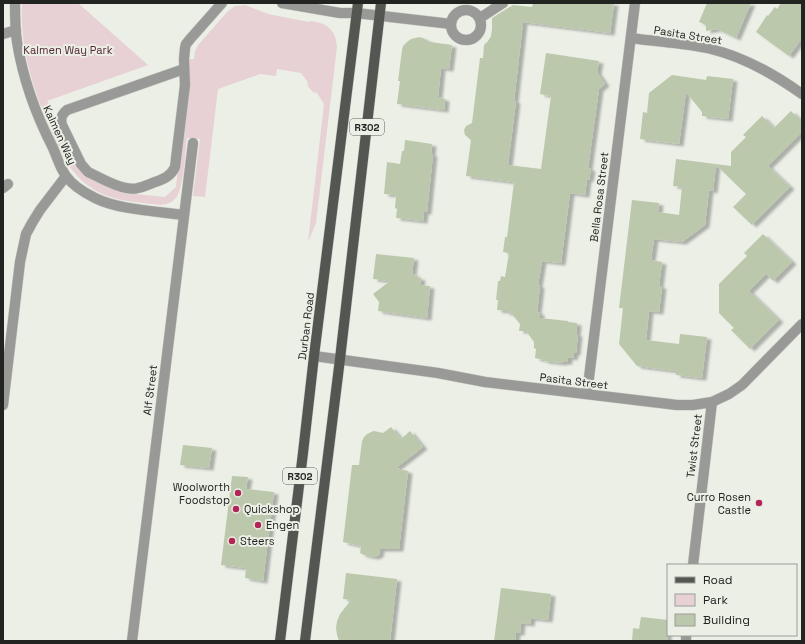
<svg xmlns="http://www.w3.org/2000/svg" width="805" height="644" viewBox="0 0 805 644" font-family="'Space Grotesk',sans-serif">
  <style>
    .green { fill: #e7d1d4 }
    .building { fill: #bcc8ac; filter: url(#shadow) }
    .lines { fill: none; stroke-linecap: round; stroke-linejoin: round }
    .minor-casing { stroke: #c7cac3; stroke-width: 11 }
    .major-casing { stroke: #c7cac3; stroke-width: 11 }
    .minor { stroke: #999a97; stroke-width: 10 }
    .major { stroke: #545751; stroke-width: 10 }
    .poi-dot { fill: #b42557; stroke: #ebefe6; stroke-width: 1.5 }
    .labels { text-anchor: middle; stroke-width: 4; stroke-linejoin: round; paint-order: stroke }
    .shield { fill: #ebefe6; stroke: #5e615c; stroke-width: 1 }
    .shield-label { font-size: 10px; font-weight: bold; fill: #222421 }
    .street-label { font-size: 11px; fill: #222421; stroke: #ebefe6 }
    .park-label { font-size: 11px; fill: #552732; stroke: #ebefe6 }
    .poi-label { font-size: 11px; fill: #222421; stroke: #ebefe6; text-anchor: start }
  </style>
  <defs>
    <filter id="shadow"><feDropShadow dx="4.5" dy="2.5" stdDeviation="1" flood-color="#0004"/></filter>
  </defs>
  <rect width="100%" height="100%" fill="#ebefe6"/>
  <path class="green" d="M22,3h56l70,62 -101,36 33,70 45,22 40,4 11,-10 14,-128h4l1,-8 4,-7 29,-33 7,-5 10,-1 23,9 41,8 2,-1c16,2 25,9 26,26l-21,176 -8,19 16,-138 -7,-11 -4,-1 -3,-3 -2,-3 -1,-5 -6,-8 -24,-4 -1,7 -16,-2 -42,15 -13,108 -12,-1 7,-57 -13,-1c-2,13 -3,52 -12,61 -4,4 -9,5 -14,6 -23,-3 -48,-3 -68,-16 -24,-15 -36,-42 -46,-67 -16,-40 -27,-76 -25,-119z"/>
  <path class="building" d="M533,3h81l-4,30 -87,-11 -9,79h2l-8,64 33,4 10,-73 -11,-2 6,-41 53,8 -2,11 8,12 -6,5 -11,79 3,1 -2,11 -2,-1 -2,16 -15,-2 -9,70 -19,-2 -4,24 2,1 -3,26 3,1v5l28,3v1l9,1v2l-1,9h2l-2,19h-2l-1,5 -5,-1v5h-5v1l-19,-2v-1l-9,-2 1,-9 -2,-1v-6l-8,-11h-7l1,-7 -9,-11h-5v-2l-9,-1 1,-10h-2l2,-19h2l1,-5 4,1 4,-24 -6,-1 2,-15h2l7,-55 -48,-6 5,-36 -6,-5 -1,-5 2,-4 6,-3 8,-65h3l1,-13 4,-4 3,-5 1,-7v-11l21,-13 19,2z
    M707,3h44l-15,35 -19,-9 -11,2v-6l-7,-3z
    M781,3h21v35l-13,18 -33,-24 11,-17 1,1 7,-9 2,2z
    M419,37l4,1 7,4 22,3 -3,24 -8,-1 -3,29 7,2 -1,11 -47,-6 3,-23h-2l4,-31 1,-4 4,-4 4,-3z
    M672,75l34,5 1,-4 26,3 -5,40 -26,-3v-4l-16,-20 -7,52 -39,-5 3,-27 4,1 2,-20z
    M791,111l11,11v10l-34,34 22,21 -38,38 -19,-18 13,-13 -30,-29 -3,26 -4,-1 -4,35 -23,17 -28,-3 -3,21 11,2 -3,24h3l-3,26 -10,-1 -3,29 33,4 1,-10 27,3 -5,41 -26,-3v-4l-39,-5 -18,-22 4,-36h-4l13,-108 27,3 -1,9 21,3 3,-28 -9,-1 3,-27 55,7v-14l15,-15 -3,-2 19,-19 12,12z
    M405,140l27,4 -1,10h2l-6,58h-3l-1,9 -27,-3 1,-9 -2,-1 1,-13 -12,-1 3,-32 13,2 2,-13h2z
    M763,234l29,28 -19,19 -7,-7 -17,17 30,29 -29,29 -19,-19 3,-2 -15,-15v-29l28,-28 -3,-3z
    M376,254l38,4 -2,16 4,1v2l5,1 -1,7 10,1 -3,32 -49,-7 1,-9 -6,-8 17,-13 -17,-2z
    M391,427l10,12 9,-8 13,16 -27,21 12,3 -9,78h-19l-1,6 -5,2 -10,-2 -4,-2 1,-7 -18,-4 9,-77h7l3,-24 2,-4 3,-3 4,-2 3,-1 9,2z
    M183,445l29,3 -3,20 -29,-3z
    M232,476l16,1 -2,12 28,3 -11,89 -18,-3 1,-10 -25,-3z
    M346,573l51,6 -7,62h-51l-2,-6 -1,-7 1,-7 3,-7 11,-14 -8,-1z
    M501,588l50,6 -3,26 -17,-2 -1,6 -9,-1 -1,10h-4l-1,8h-21z
    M641,617l27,3 -1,21h-35l1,-13 6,1z"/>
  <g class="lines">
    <g class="minor-casing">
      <path id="minor" d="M15,3c0,13 0,26 2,39 6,37 19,73 36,106 4,9 7,20 13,28 6,9 19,17 29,22 24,12 61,13 89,17
        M282,3l58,10h16l95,11
        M451 25a15 15 0 1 1 30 0a15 15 0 1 1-30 0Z
        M480,18l23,-15
        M3,34l13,-4
        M631,38c27,4 54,5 80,11 33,8 63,25 91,45
        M184,69l-117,41c-5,4 -7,8 -5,15l19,39 7,8c13,6 36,20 50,16 6,-1 12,-4 17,-6 9,-3 16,-6 20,-15l10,-82 -1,-26 1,-11 1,-4 5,-6 31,-35
        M3,188l5,-4
        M314,356l124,17 47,9 192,23h16l19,-3 17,-8 13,-9 60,-61
        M587,394l48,-391
        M3,405l17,-143 6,-28 6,-11 8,-13 26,-34
        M693,565l19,-163
        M132,641l61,-498
        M686,641v-6"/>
    </g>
    <g class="major-casing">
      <path id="major" d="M280,641l23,-188 11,-97 44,-353
        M305,641l35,-282 41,-356"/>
    </g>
    <use href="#minor" class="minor"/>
    <use href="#major" class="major"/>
  </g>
  <g class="poi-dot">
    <circle cx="238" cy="493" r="4"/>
    <circle cx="759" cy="503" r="4"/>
    <circle cx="236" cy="509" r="4"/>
    <circle cx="258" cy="525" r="4"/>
    <circle cx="232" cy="541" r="4"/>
  </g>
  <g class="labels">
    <g class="shield">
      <rect x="350" y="119" width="34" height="16" rx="3"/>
      <rect x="283" y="468" width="34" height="16" rx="3"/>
    </g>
    <g class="shield-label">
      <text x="367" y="131">R302</text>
      <text x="300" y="480">R302</text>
    </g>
    <g class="street-label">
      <text transform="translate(688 35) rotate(9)" y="4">Pasita Street</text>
      <text transform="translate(60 135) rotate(65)" y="4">Kalmen Way</text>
      <text transform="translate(599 197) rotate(-83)" y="4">Bella Rosa Street</text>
      <text transform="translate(306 326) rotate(-83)" y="4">Durban Road</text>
      <text transform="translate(574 381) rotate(7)" y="4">Pasita Street</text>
      <text transform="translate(150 390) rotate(-83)" y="4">Alf Street</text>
      <text transform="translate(694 446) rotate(-83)" y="4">Twist Street</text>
    </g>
    <g class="park-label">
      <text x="68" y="54">Kalmen Way Park</text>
    </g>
    <g class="poi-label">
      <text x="230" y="491" text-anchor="end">Woolworth<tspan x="230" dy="13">Foodstop</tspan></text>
      <text x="751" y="501" text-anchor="end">Curro Rosen<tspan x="751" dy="13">Castle</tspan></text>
      <text x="244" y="513">Quickshop</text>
      <text x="266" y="529">Engen</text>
      <text x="240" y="545">Steers</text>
    </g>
  </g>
  <rect width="805" height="644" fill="none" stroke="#222421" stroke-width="8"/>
  <rect x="667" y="564" width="130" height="72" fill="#ebefe6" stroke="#9b9e97"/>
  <rect x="675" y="577" width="20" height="6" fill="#545751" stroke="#9b9e97"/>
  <text x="703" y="584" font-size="12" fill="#222421">Road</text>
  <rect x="675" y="594" width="20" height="12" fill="#e7d1d4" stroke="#9b9e97"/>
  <text x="703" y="604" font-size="12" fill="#222421">Park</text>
  <rect x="675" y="614" width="20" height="12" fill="#bcc8ac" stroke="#9b9e97"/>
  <text x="703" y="624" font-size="12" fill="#222421">Building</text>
</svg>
